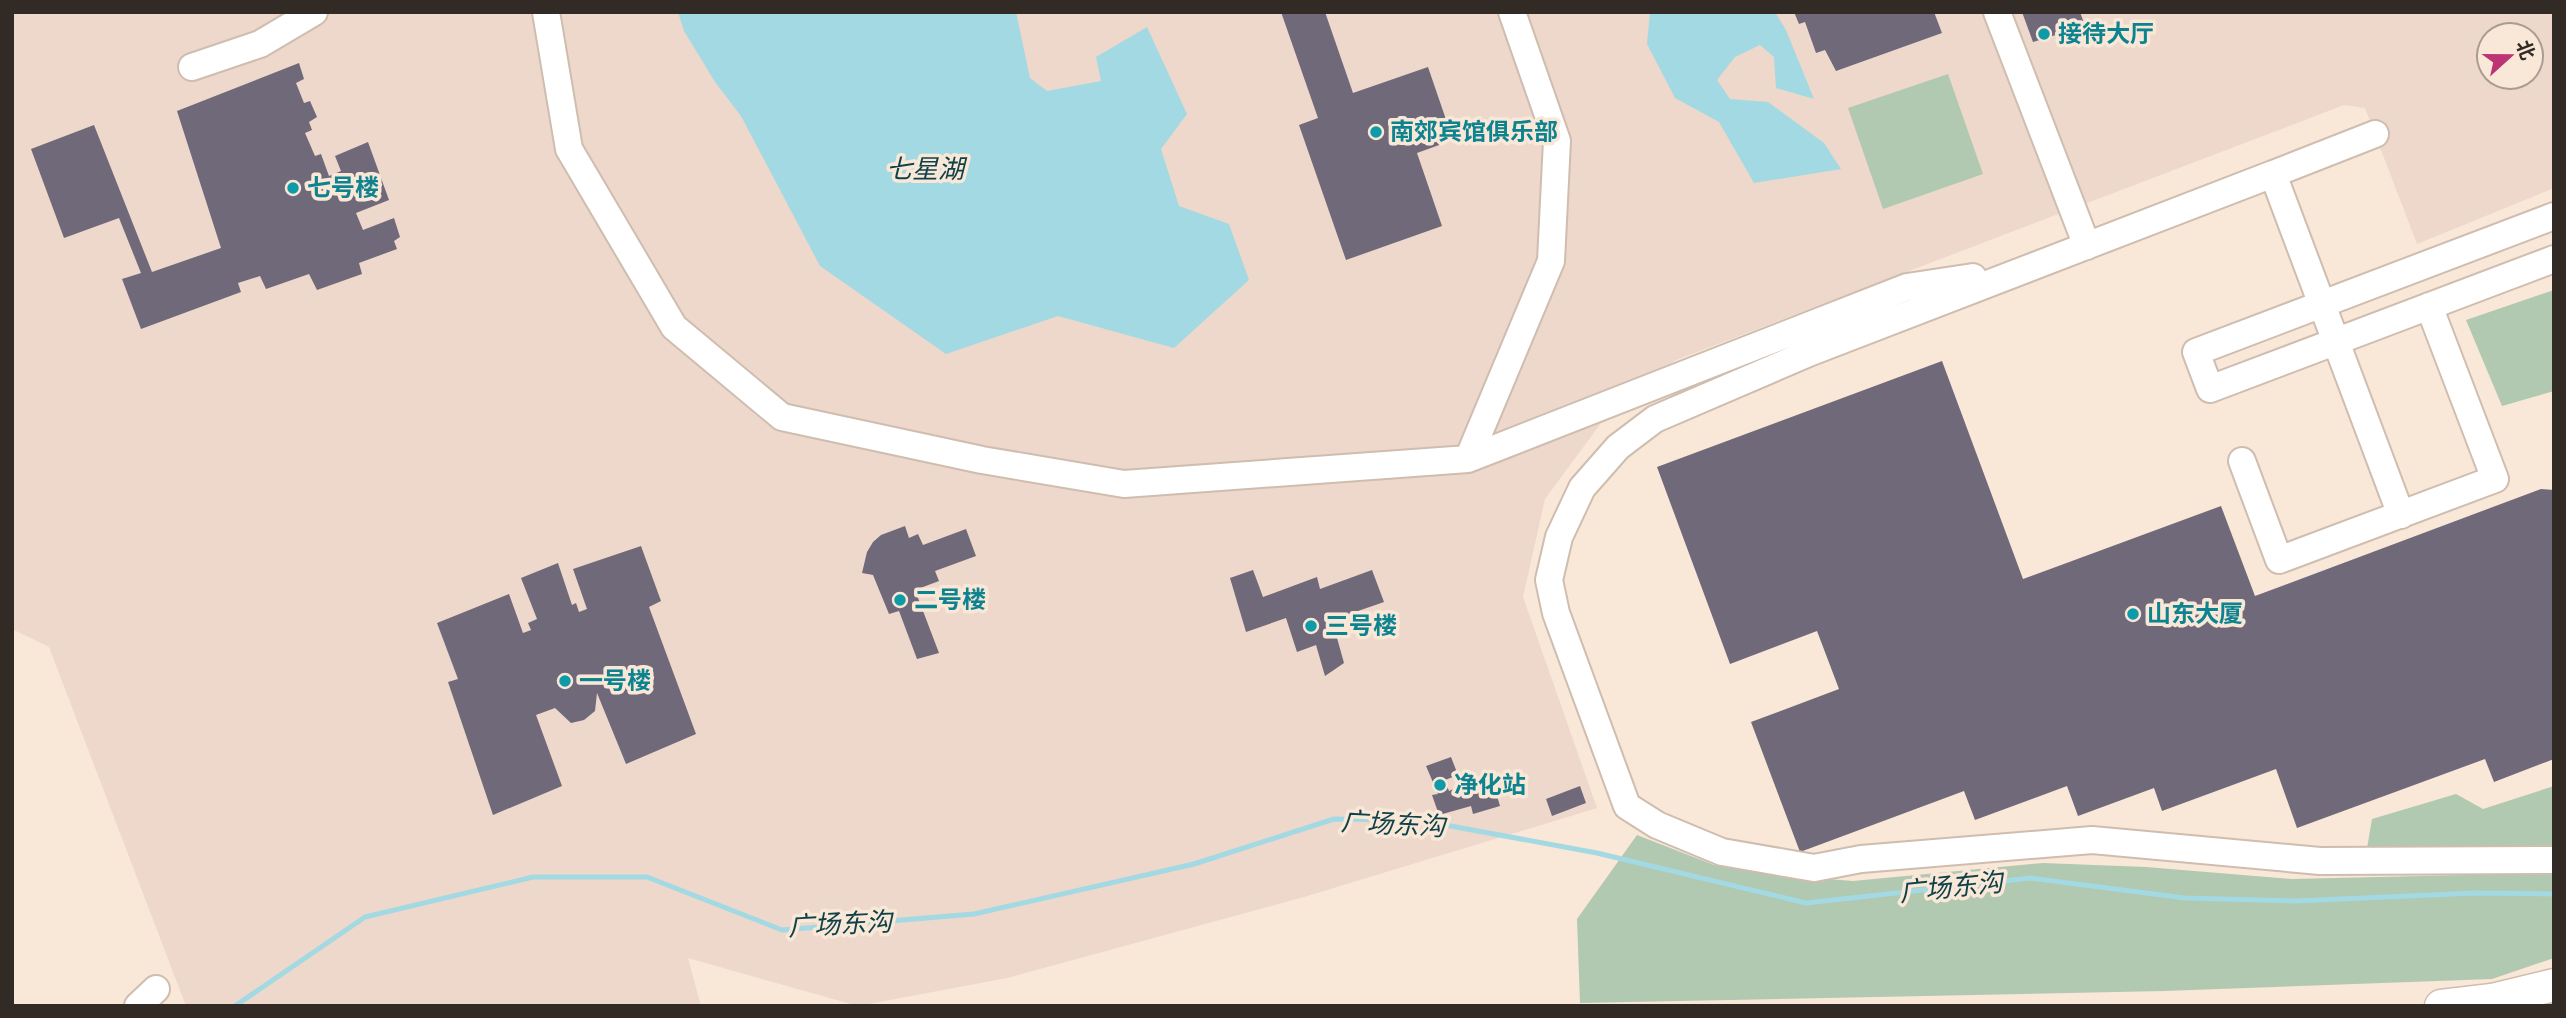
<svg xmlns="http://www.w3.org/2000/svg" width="2566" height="1018" viewBox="0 0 2566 1018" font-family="Poppins,'Noto Sans SC',sans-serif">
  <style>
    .commercial { fill: #edd8cb; fill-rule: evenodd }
    .green { fill: #b1c8b1 }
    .water { fill: #a3d9e2 }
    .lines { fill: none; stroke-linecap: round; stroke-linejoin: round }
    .stream { stroke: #a3d9e2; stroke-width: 5 }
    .building { fill: #6f697a }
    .minor-casing { stroke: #cfbdaf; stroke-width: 30 }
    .major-casing { stroke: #cfbdaf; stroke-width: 35 }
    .minor { stroke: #fff; stroke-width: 26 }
    .major { stroke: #fff; stroke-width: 32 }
    .culture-dot { fill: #0f9aa8; stroke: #f9e7d8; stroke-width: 2.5 }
    .labels { text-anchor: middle; stroke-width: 7; stroke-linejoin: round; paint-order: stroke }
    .culture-label { font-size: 24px; font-weight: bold; fill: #0d838f; stroke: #f9e7d8; text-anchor: start }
    .water-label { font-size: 26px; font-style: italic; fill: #0f4148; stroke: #f9e7d8 }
  </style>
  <rect width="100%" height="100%" fill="#f9e7d8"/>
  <path class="commercial" d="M12,12h2542v176l-137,56 -52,-136 -21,-3 -668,255 -55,36 -76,103 -22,98 74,211 -293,89 -297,81 -149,28 -170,-48 13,48h-515l-137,-359 -37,-18zM2489,35h42v42h-42z"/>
  <path class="green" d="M1948,74l35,100 -100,35 -35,-101z
    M2554,290v101l-52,15 -36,-86z
    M2554,786v67l-190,13 8,-47 84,-25 27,15z
    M1637,835l77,30 75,11 64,5 190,-18 103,4 146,12 262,-6v85l-62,21 -328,12 -584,12 -3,-84z"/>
  <path class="water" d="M678,12h338l14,66 17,13 54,-10 -5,-24 51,-30 40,87 -26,35 18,57 50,18 20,56 -75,68 -116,-32 -112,38 -126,-88 -79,-150 -26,-34 -31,-51z
    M1650,12h125l11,18 28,69 -38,-11 -2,-31 -14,-12 -25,12 -18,23 13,19 38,3 56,41 17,26 -87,14 -35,-61 -44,-24 -28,-54z"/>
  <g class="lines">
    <path class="stream" d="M235,1006l130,-89 168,-40h114l135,53 192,-16 220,-50 140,-45 84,1 179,33 209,50 224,-25 155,20 111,3 179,-8 79,1"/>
  </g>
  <path class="building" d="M1281,12h44l28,81 75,-26 25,73 -36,13 25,73 -96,34 -47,-135 19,-7z
    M1794,12h140l8,21 -106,38 -11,-21 -9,3 -11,-31 -6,2z
    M2022,12h58l5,14 -52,16z
    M299,63l5,16 -8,4 8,20 6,-2 7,16 -8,5 3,8 -7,3 10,23 6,-2 8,22 12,-5 -6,-15 33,-14 21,58 -33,13 7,17 31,-12 6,19 -6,4 3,8 -38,14 3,11 -45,16 -8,-16 -43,15 -6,-13 -22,7 3,9 -100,37 -19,-50 19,-6 -22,-55 -55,20 -33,-89 63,-24 58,147 69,-24 -44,-137z
    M1942,361l81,218 198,-73 34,90 286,-107 13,1v269l-60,23 -9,-23 -188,69 -21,-59 -114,42 -8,-23 -76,28 -11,-30 -92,34 -11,-29 -164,61 -49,-130 88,-33 -22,-58 -87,33 -73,-197z
    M905,526l4,12 9,-4 5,11 43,-16 10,27 -41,15 4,10 -24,9 24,63 -22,6 -18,-48 -10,3 -16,-39 -11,-2 5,-21 6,-10 8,-7z
    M641,546l20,55 -12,6 47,127 -70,30 -29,-71 -2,18 -11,9 -13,3 -16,-15 -19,7 26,71 -69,29 -45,-133 10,-3 -21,-56 72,-29 14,39 8,-3 -3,-7 9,-4 -16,-41 37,-15 14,42 4,-2 3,9 8,-3 -14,-40z
    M1253,570l10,27 54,-20 3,12 52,-19 12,32 -52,18 12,43 -19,13 -9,-31 -19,7 -11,-34 -40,14 -16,-54z
    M1451,757l7,18 -13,5 4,11 15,-7 4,12 26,-10 6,20 -27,8 -2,-8 -32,9 -7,-20 6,-1 -12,-28z
    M1580,786l6,17 -34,13 -6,-17z"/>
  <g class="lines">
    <g class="minor-casing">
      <path id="minor" d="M546,12l23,137 105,178 108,90 200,43 142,24 344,-25 439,-172 66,-10
        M1997,12l90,234
        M192,67l68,-23 54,-32
        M2375,134l-102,40 128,341
        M2273,174l-462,178 -156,67 -37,28 -36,41 -23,49 -10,43 7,33 71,193 30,19 65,27 92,16 47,-9 231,-19 228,21 234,-1
        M2554,216l-358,136 14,37 344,-130
        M1468,459l83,-198 6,-120 -45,-129
        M2242,461l37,99 216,-81 -66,-173
        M138,1006l18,-17"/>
    </g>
    <g class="major-casing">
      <path id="major" d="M2441,1006l51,-6 62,-15"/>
    </g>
    <use href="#minor" class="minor"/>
    <use href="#major" class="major"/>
  </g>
  <g class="culture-dot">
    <circle cx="2044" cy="34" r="7"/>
    <circle cx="1376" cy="132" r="7"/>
    <circle cx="293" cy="188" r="7"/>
    <circle cx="900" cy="600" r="7"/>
    <circle cx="2133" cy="614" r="7"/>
    <circle cx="1311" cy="626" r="7"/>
    <circle cx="565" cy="681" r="7"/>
    <circle cx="1440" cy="785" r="7"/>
  </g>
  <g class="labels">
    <g class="culture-label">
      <text x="2058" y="42">接待大厅</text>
      <text x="1390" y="140">南郊宾馆俱乐部</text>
      <text x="307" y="196">七号楼</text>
      <text x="914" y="608">二号楼</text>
      <text x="2147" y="622">山东大厦</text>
      <text x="1325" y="634">三号楼</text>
      <text x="579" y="689">一号楼</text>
      <text x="1454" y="793">净化站</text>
    </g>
    <g class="water-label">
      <text x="925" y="178">七星湖</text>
      <text transform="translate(1393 824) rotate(3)" y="9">广场东沟</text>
      <text transform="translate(1951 887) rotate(-6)" y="9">广场东沟</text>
      <text transform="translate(840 924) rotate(-3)" y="9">广场东沟</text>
    </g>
  </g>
  <rect width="2566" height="1018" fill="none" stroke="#322b25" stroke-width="28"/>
  <g transform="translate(2510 56) rotate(69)"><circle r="33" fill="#f9e7d8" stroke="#a99c90" stroke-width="2"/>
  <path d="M0-5L12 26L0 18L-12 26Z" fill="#bc3473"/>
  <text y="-10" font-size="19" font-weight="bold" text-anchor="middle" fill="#322b25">北</text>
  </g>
</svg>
